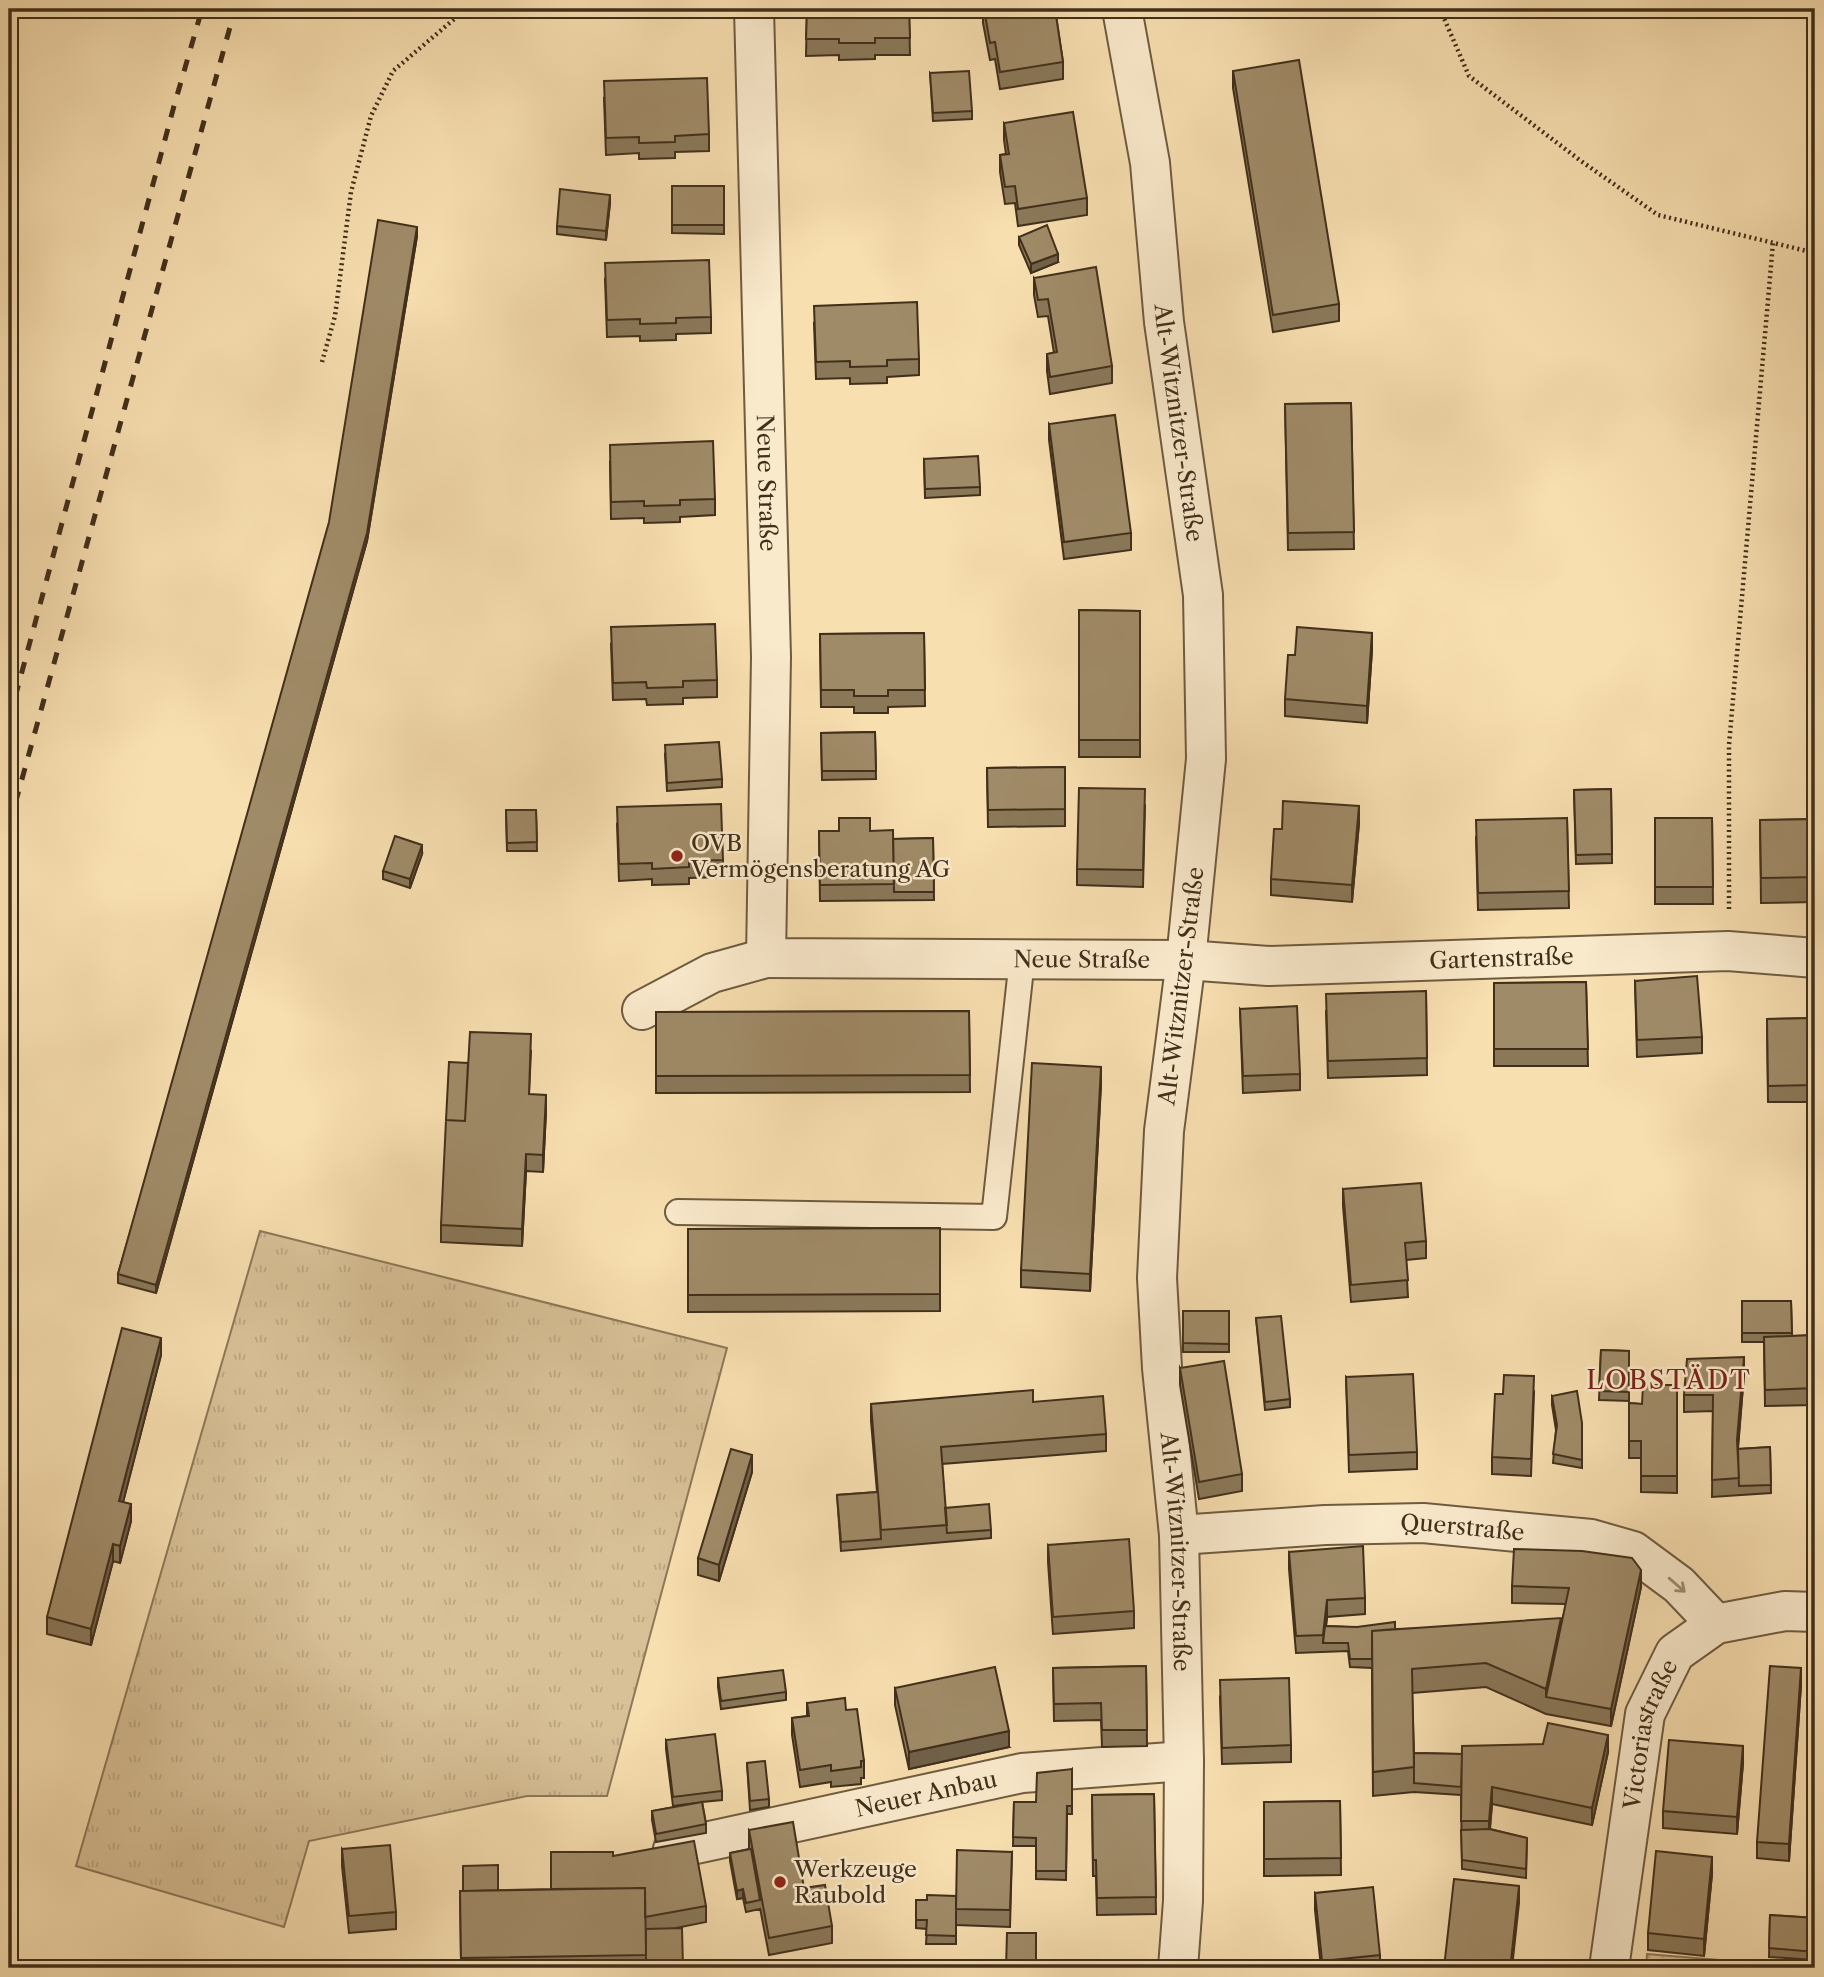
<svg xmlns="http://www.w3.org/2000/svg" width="1824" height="1977" viewBox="0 0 1824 1977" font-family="'Libre Caslon Text',serif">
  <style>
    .grass { fill: url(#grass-tufts); stroke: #8d7859; stroke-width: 2 }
    .park { fill: url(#park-dots); stroke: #8d7859; stroke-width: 2 }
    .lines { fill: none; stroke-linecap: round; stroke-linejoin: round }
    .service-casing { stroke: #6f5b40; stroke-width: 28 }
    .minor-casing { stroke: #6f5b40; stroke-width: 42 }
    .path { stroke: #412f1b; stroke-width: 4.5; stroke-dasharray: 2 3.5; stroke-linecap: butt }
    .service { stroke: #faeacc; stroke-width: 24 }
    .minor { stroke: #faeacc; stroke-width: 38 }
    .rail { stroke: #412f1b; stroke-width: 5; stroke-dasharray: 12 12; stroke-linecap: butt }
    .wall { fill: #8a7859; stroke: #412f1b; stroke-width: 2 }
    .shaded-wall { fill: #706149; stroke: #412f1b; stroke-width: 2 }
    .building { fill: #a08b68; stroke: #412f1b; stroke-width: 2 }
    .oneway { stroke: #9e8c74 }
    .poi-dot { fill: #8f2418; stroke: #faeacc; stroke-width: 2.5 }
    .labels { text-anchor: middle; stroke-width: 5; stroke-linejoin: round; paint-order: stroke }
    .street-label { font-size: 23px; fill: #412f1b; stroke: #faeacc }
    .poi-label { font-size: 23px; fill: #412f1b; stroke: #faeacc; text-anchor: start }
    .quarter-label { font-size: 26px; letter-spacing: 2px; fill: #7a1f14; stroke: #faeacc }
  </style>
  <defs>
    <pattern id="grass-tufts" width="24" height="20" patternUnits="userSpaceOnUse" patternTransform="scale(1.75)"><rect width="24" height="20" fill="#d9c197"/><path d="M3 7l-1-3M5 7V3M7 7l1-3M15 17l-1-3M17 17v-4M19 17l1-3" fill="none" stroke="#bba682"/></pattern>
    <pattern id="park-dots" width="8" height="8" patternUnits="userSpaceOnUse" patternTransform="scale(1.75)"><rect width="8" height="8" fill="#d9c197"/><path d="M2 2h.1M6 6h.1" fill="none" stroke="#bba682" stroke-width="1.8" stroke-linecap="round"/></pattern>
  </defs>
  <rect width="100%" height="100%" fill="#f8dfb0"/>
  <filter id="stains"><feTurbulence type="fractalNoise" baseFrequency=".00286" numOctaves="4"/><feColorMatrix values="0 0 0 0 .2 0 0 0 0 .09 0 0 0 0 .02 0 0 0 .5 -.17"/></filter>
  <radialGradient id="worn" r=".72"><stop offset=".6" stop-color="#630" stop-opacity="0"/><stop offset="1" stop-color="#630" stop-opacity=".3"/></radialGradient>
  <path class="grass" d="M260,1231l467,117 -120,448h-80l-218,45 -25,86 -208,-61z"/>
  <path class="park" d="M1647,1954l168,14h-169z"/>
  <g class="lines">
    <g class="service-casing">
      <path id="service" d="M678,1212l316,5 28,-258"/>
    </g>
    <g class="minor-casing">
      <g id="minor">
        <path id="s1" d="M754,9l17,648 -5,301 420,2 82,6 460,-15 87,7"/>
        <path id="s2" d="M1122,9l28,154 14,159 39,273 3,164 -20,201 -22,171 -7,147 5,90 17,167 5,226 -1,140 -5,67"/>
        <path d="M642,1010l70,-37 54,-15"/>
        <path id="s3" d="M1179,1535l146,-10 98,-2 168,16 42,12 46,34 37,39"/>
        <path id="s4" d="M673,1849l349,-76 162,-12"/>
        <path id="s5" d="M1609,1968l36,-254 30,-61 41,-29 69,-13 30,1"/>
      </g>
    </g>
    <path class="path" d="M1440,9l29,67 112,85 77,54 157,38
      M322,362l13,-46 16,-124 20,-76 22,-45 73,-62
      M1729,909v-164l44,-502"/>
    <use href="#service" class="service"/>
    <use href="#minor" class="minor"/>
    <path class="rail" d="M9,720l165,-614 28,-97
      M9,826l226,-817"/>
  </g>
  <path class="wall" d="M679,9h42l-42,2z
    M807,9h102l1,46h-35v4l-36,1v-5l-33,1z
    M983,9h72l8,53v17l-63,10 -5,-30 -5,1 -7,-37z
    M1233,71l106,233v17l-66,11 -40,-244z
    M930,73l42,38v8l-39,2z
    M604,98l105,36v17l-34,1v6l-36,1v-6l-33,2z
    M1004,123l83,75v17l-69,11 -3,-23 -10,1 -5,-32v-17l6,-1 -2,-14z
    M672,186h52v48l-52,-1z
    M610,203l-4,37 -49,-6v-8z
    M417,236l-50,305 -211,752 -38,-10v-9z
    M1019,237l39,25 -27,11 -12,-28z
    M1034,278l78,88v17l-62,11 -3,-23v-17l7,-1 -6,-37 -10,1 -4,-22z
    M605,279l106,38v16l-35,1v6l-36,1v-5l-33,1z
    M814,323l105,36v16l-32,2v6l-37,1v-6l-34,1z
    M1351,403l3,146 -66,1 -3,-146z
    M1049,424l82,109v17l-67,9 -15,-119z
    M924,459l56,28v8l-55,3z
    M610,462l105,37v16l-35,2v5l-36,1v-5l-33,1z
    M1079,610l61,1v146h-61z
    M924,633l1,73 -37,1v6h-34v-6h-33l-1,-73z
    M611,644l106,36v17l-34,1v6l-36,1 -1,-6 -33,1z
    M1372,650l-5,73 -82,-7v-17l10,-44z
    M875,732l1,47 -54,1 -1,-47z
    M665,754l57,25v8l-55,4z
    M1065,767v59l-77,1 -1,-59z
    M1611,789l1,74 -36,1 -2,-74z
    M1145,806l-2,81 -66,-2v-16z
    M506,810h30l1,41h-30z
    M1567,818l2,90 -91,2 -2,-73z
    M1655,818h57l1,86h-58z
    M1815,819v83l-54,1 -1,-83z
    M1359,823l-7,79 -81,-7v-16l11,-50z
    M617,824l106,36v17l-34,1v6l-37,1v-6l-33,2z
    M819,831h51l23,8 40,-1 1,62 -114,1z
    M422,854l-12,34 -27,-9v-8z
    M1635,981l67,56v16l-65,4z
    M1586,982l2,84h-94v-83z
    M1426,991l1,84 -99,3 -2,-67z
    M1240,1009l60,65v16l-57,3z
    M969,1011l1,81 -314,1v-81z
    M1815,1018v84h-47l-1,-83z
    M531,1051l-2,43 17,17 -3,61 -17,-1 -4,75 -81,-4v-17l27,-162z
    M1101,1084l-11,207 -69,-4v-17z
    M1343,1189l83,52v17l-20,2 2,37 -57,5 -8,-96z
    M940,1228v83l-252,1v-83z
    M1742,1301h49l1,35 23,-1v70l-50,1 -1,-64h-22z
    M1183,1311h46v41h-46z
    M1256,1318l34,81v8l-25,3z
    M1601,1350l28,1v50l-30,-1z
    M161,1355l-38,147 8,19 -11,42 -7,-2 -22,84 -44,-11v-17z
    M1180,1368l62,106v17l-43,8 -19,-114z
    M1744,1374l-6,75 32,-2 1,46 -59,4 1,-86 -29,1v-17z
    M1346,1377l71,75v17l-68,3z
    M1677,1385v108l-36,-1v-34h-12v-55l13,1z
    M1534,1393l-3,83 -39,-2v-17z
    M1552,1396l30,27v45l-29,-5 3,-33 -4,-25z
    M1033,1402l73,32v17l-164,13 3,44 46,22v8l-150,13 -4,-56 40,-3 -6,-71v-17z
    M752,1472l-33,109 -21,-6v-17z
    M1048,1545l86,66v17l-81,6 -5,-72z
    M1289,1552l76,46v16l-38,3 -1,9 69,3 166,-3 5,-22 -54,-1v-17l129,1 -30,139 -65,-12 -60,-27 -74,6 2,60 48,1 146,-2 -16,73 -100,-21 -2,25 37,9 -1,40 -64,-9 -1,-74 -47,-3 -41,4 -1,-128 -22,-1 -2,-16 -52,2 -7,-84z
    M1146,1666l1,80 -45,1 -1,-27 -47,1 -1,-53z
    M718,1678l68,14v8l-65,9 -3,-22z
    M1801,1685l-12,176 -32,-3v-16z
    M895,1688l114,59 -100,22 -14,-64z
    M1220,1697l71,48v17l-69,2z
    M807,1703l39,7 18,51v17h-3v6l-30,3v-5l-31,5 -8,-52v-17l15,-2z
    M666,1740l56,51v9l-20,2 4,22v9l-50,9 -4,-22v-9l44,-8 -23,3 -7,-57z
    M747,1763l22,36v8l-19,3z
    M1743,1763l-6,71 -74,-6v-17z
    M1072,1769v45h-5l-1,66 -30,-1v-33h-23l1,-44h22z
    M1154,1794l2,120 -59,1 -1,-39h-3l-1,-81z
    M1340,1801l1,74 -77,1v-74z
    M749,1830l55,58 28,38v17l-63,12 -9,-47v1l-14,3 -3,-14 -6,1 -7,-38v-8l19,-4z
    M342,1849l54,63v17l-47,4 -7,-67z
    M1012,1852l-2,75 -54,-2v-3v22h-30l1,-15 -11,-1v-28h11l29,-4z
    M613,1856l93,50v16l-30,6 7,40h-257l35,-5 -1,-72 91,-2z
    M1712,1874l-8,82 -56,-6v-17z
    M1315,1893l65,62v13h-59l-6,-58z
    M1770,1915l45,3v42l-46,-3z"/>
  <path class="shaded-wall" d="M610,195v8l-4,37v-9z
    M417,227v9l-50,305 -211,752v-8z
    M1058,254v8l-27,11v-9z
    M1372,633v17l-5,73v-17z
    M1359,806v17l-7,79v-17z
    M422,845v9l-12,34v-9z
    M1101,1067v17l-11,207v-17z
    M546,1095v16l-3,61v-17z
    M526,1154v17l-4,75v-17z
    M161,1338v17l-42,163v-17z
    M1744,1357v17l-7,83v-17z
    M752,1455v17l-33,109v-16z
    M131,1504v17l-11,42v-17z
    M113,1544v17l-22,84v-16z
    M1641,1570v17l-30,139v-17z
    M1327,1600v17l-3,26h-1z
    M1561,1618v24l-15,55v-8z
    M1801,1668v17l-12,176v-17z
    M1009,1731v16l-100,22v-17z
    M1608,1735v17l-16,73v-17z
    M1743,1746v17l-6,71v-17z
    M1492,1787v17l-3,34v-17z
    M1712,1857v17l-8,82v-17z
    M1519,1886v17l-7,65 -1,-7z
    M743,1889v9l-6,1v-8z"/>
  <path class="building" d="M807,9h102l1,29h-35v5h-36v-4h-33z
    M984,9h71l8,53 -63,10 -5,-30 -5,1z
    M1299,60l40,244 -66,11 -40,-244z
    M969,71l3,40 -39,2 -3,-40z
    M707,78l2,56 -34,2v6l-36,1v-6l-33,1 -2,-57z
    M1073,112l14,86 -69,11 -3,-23 -10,1 -5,-32 9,-1 -5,-31z
    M672,186h52v39h-52z
    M560,189l50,6 -4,36 -49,-5z
    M378,220l39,7 -50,306 -211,752 -38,-11 211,-752z
    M1047,225l11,29 -27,10 -12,-27z
    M709,260l2,57 -35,1v5l-36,1v-5l-33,1 -2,-57z
    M1096,267l16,99 -62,11 -3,-23 10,-2 -9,-53 -10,1 -4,-22z
    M917,302l2,57 -32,1v6l-37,1v-6l-34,1 -2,-56z
    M1351,403l3,129 -66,1 -3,-129z
    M1115,415l16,118 -67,9 -15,-118z
    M713,441l2,58 -35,1v5l-36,1v-5l-33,1 -1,-57z
    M978,456l2,31 -55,2 -1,-30z
    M1079,610l61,1v129h-61z
    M715,624l2,56 -34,1v6l-36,1 -1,-6 -33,1 -2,-56z
    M1297,627l75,6 -5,73 -82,-7 3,-44h7z
    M924,633l1,57h-37v6h-34v-6h-33l-1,-56z
    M875,732l1,39h-54l-1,-38z
    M719,742l3,37 -55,4 -2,-38z
    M1065,767v42l-77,1 -1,-42z
    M1079,788l66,1 -2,81 -66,-1z
    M1611,789l1,65 -36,1 -2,-65z
    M1283,801l76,5 -7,79 -81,-6 3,-50h8z
    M721,804l2,56 -34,1v6l-37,2v-6l-33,1 -2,-57z
    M506,810h30l1,32 -30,1z
    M839,818h31v13l23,-1 1,54 -74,1 -1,-54h20z
    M1567,818l2,73 -91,2 -2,-73z
    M1655,818h57l1,69h-58z
    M1815,819v58l-54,1 -1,-58z
    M395,836l27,9 -12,34 -27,-8z
    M933,838l1,54h-40l-1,-53z
    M1697,976l5,61 -65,3 -2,-59z
    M1586,982l2,67h-94v-66z
    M1426,991l1,67 -99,3 -2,-67z
    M1297,1006l3,68 -57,2 -3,-67z
    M969,1011l1,64 -314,1v-64z
    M1815,1018v67l-47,1 -1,-67z
    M470,1032l61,2 -2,60 17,1 -3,60 -17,-1 -4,75 -81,-4 5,-105 19,1z
    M449,1062l19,1 -3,58 -19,-1z
    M1032,1063l69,4 -11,207 -69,-4z
    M1421,1183l5,58 -21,2 3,37 -57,5 -8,-96z
    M940,1228v66l-252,1v-66z
    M1742,1301h49l1,32h-50z
    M1183,1311h46v33l-46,-1z
    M1281,1316l9,83 -25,3 -9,-84z
    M122,1328l39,10 -42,163 12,3 -11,42 -7,-2 -22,85 -44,-12z
    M1815,1335v53l-50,2 -1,-53z
    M1601,1350l28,1v41l-30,-1z
    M1744,1357l-7,83 2,38 -27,2 1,-85h-29l3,-36z
    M1224,1361l18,113 -43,8 -19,-114z
    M1413,1374l4,78 -68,3 -3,-78z
    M1504,1375l30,1 -3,83 -39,-2 3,-63h8z
    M1643,1385h34v91h-36v-35h-12v-38l13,1z
    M1033,1390v12l70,-6 3,38 -165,13 6,78 -66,5 -10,-126z
    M1577,1391l5,32v37l-29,-6 4,-29 -5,-29z
    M1770,1447l1,38 -32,1 -1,-37z
    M731,1449l21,6 -33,110 -21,-7z
    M878,1492l3,47 -40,3 -4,-47z
    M989,1504l2,26 -44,3 -2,-25z
    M1129,1539l5,72 -81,6 -5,-72z
    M1363,1546l2,52 -38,2 -4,35 -27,1 -7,-84z
    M1514,1549l68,2 50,7 9,12 -30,139 -65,-12 23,-109 -57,-2z
    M1561,1618l-15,71 -60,-26 -74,6 2,98 -41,5 -1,-141z
    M1395,1622v7l-23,2v28h-22l-2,-16h-25l2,-17 32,1z
    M1146,1666l1,64h-45l-1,-27 -47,1 -1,-36z
    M1770,1666l31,2 -12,176 -32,-2z
    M995,1667l14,64 -100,21 -14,-64z
    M783,1670l3,22 -65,9 -3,-23z
    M1289,1678l2,67 -69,3 -2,-68z
    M845,1698l1,12 11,-1 7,52h-3v6l-30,4v-6l-31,5 -8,-52 17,-2 -2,-13z
    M1548,1723l60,12 -16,73 -100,-21 -3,34h-28l1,-75 81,-2z
    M715,1734l7,57 -49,6 -7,-57z
    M1669,1740l74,6 -6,71 -74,-6z
    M1414,1753l48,1 -1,33 -47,-4z
    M765,1761l4,38 -19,2 -3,-38z
    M1072,1769v37h-5l-1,65h-30v-33l-23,-1 1,-35h22l1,-29z
    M1154,1794l2,103 -59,1 -1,-38h-3l-1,-65z
    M1340,1801l1,57 -77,1v-57z
    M702,1802l4,22 -50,10 -4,-23z
    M793,1822l11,66 21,-3 7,41 -63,12 -20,-108z
    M1489,1829l38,9 -1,31 -64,-9 -1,-30z
    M694,1841l12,65 -61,11v-29l-94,1v-37h62v4z
    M390,1845l6,67 -47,4 -7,-67z
    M751,1849l9,51 -14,3 -3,-14 -6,2 -7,-38z
    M957,1850l55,2 -2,58 -54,-1z
    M1656,1851l56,6 -8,82 -56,-6z
    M498,1865v25l-35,1v-25z
    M1454,1879l65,7 -8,75 16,2v5h-83z
    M1373,1887l7,68 -58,6 -7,-68z
    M645,1888l1,67 -185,3 -1,-67z
    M927,1895l29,1v40l-30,-1 1,-15h-11v-20h11z
    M1770,1915l45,3v34l-46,-4z
    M682,1928l1,40h-26v-5h-11v-34z
    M1007,1933h29v35h-30z
    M518,1962v6h-92v-5z
    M657,1963v5h-40v-4z"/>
  <defs><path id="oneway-shaft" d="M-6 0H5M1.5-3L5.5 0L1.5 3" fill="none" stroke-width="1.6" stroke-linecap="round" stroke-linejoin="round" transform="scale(1.75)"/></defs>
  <use class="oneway" href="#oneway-shaft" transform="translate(1677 1585) rotate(41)"/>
  <g class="poi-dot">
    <circle cx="677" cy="856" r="7"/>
    <circle cx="780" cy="1882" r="7"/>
  </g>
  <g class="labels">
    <g class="street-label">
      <text dy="8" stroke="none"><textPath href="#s2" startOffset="418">Alt-Witznitzer-Straße</textPath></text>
      <text dy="8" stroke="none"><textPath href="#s1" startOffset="474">Neue Straße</textPath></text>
      <text dy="8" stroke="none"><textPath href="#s1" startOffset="1685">Gartenstraße</textPath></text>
      <text dy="8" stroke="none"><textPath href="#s1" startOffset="1265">Neue Straße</textPath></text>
      <text transform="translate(1181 986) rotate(-83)" y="8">Alt-Witznitzer-Straße</text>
      <text dy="8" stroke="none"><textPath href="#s3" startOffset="284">Querstraße</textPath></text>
      <text dy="8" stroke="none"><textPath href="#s2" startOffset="1552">Alt-Witznitzer-Straße</textPath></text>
      <text dy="8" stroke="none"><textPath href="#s5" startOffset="238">Victoriastraße</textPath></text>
      <text dy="8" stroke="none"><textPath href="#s4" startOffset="259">Neuer Anbau</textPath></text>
    </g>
    <g class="poi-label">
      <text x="691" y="851">OVB<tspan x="691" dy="26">Vermögensberatung AG</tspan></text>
      <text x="794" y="1877">Werkzeuge<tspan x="794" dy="26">Raubold</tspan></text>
    </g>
    <g class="quarter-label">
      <text x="1669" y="1389">LOBSTÄDT</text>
    </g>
  </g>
  <rect width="1824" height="1977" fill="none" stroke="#f8dfb0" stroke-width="35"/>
  <rect x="10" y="10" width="1803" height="1956" fill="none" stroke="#412f1b" stroke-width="3.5"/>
  <rect x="18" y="18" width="1789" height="1942" fill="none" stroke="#412f1b" stroke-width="2"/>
  <rect width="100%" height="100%" filter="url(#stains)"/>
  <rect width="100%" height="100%" fill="url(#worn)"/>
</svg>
